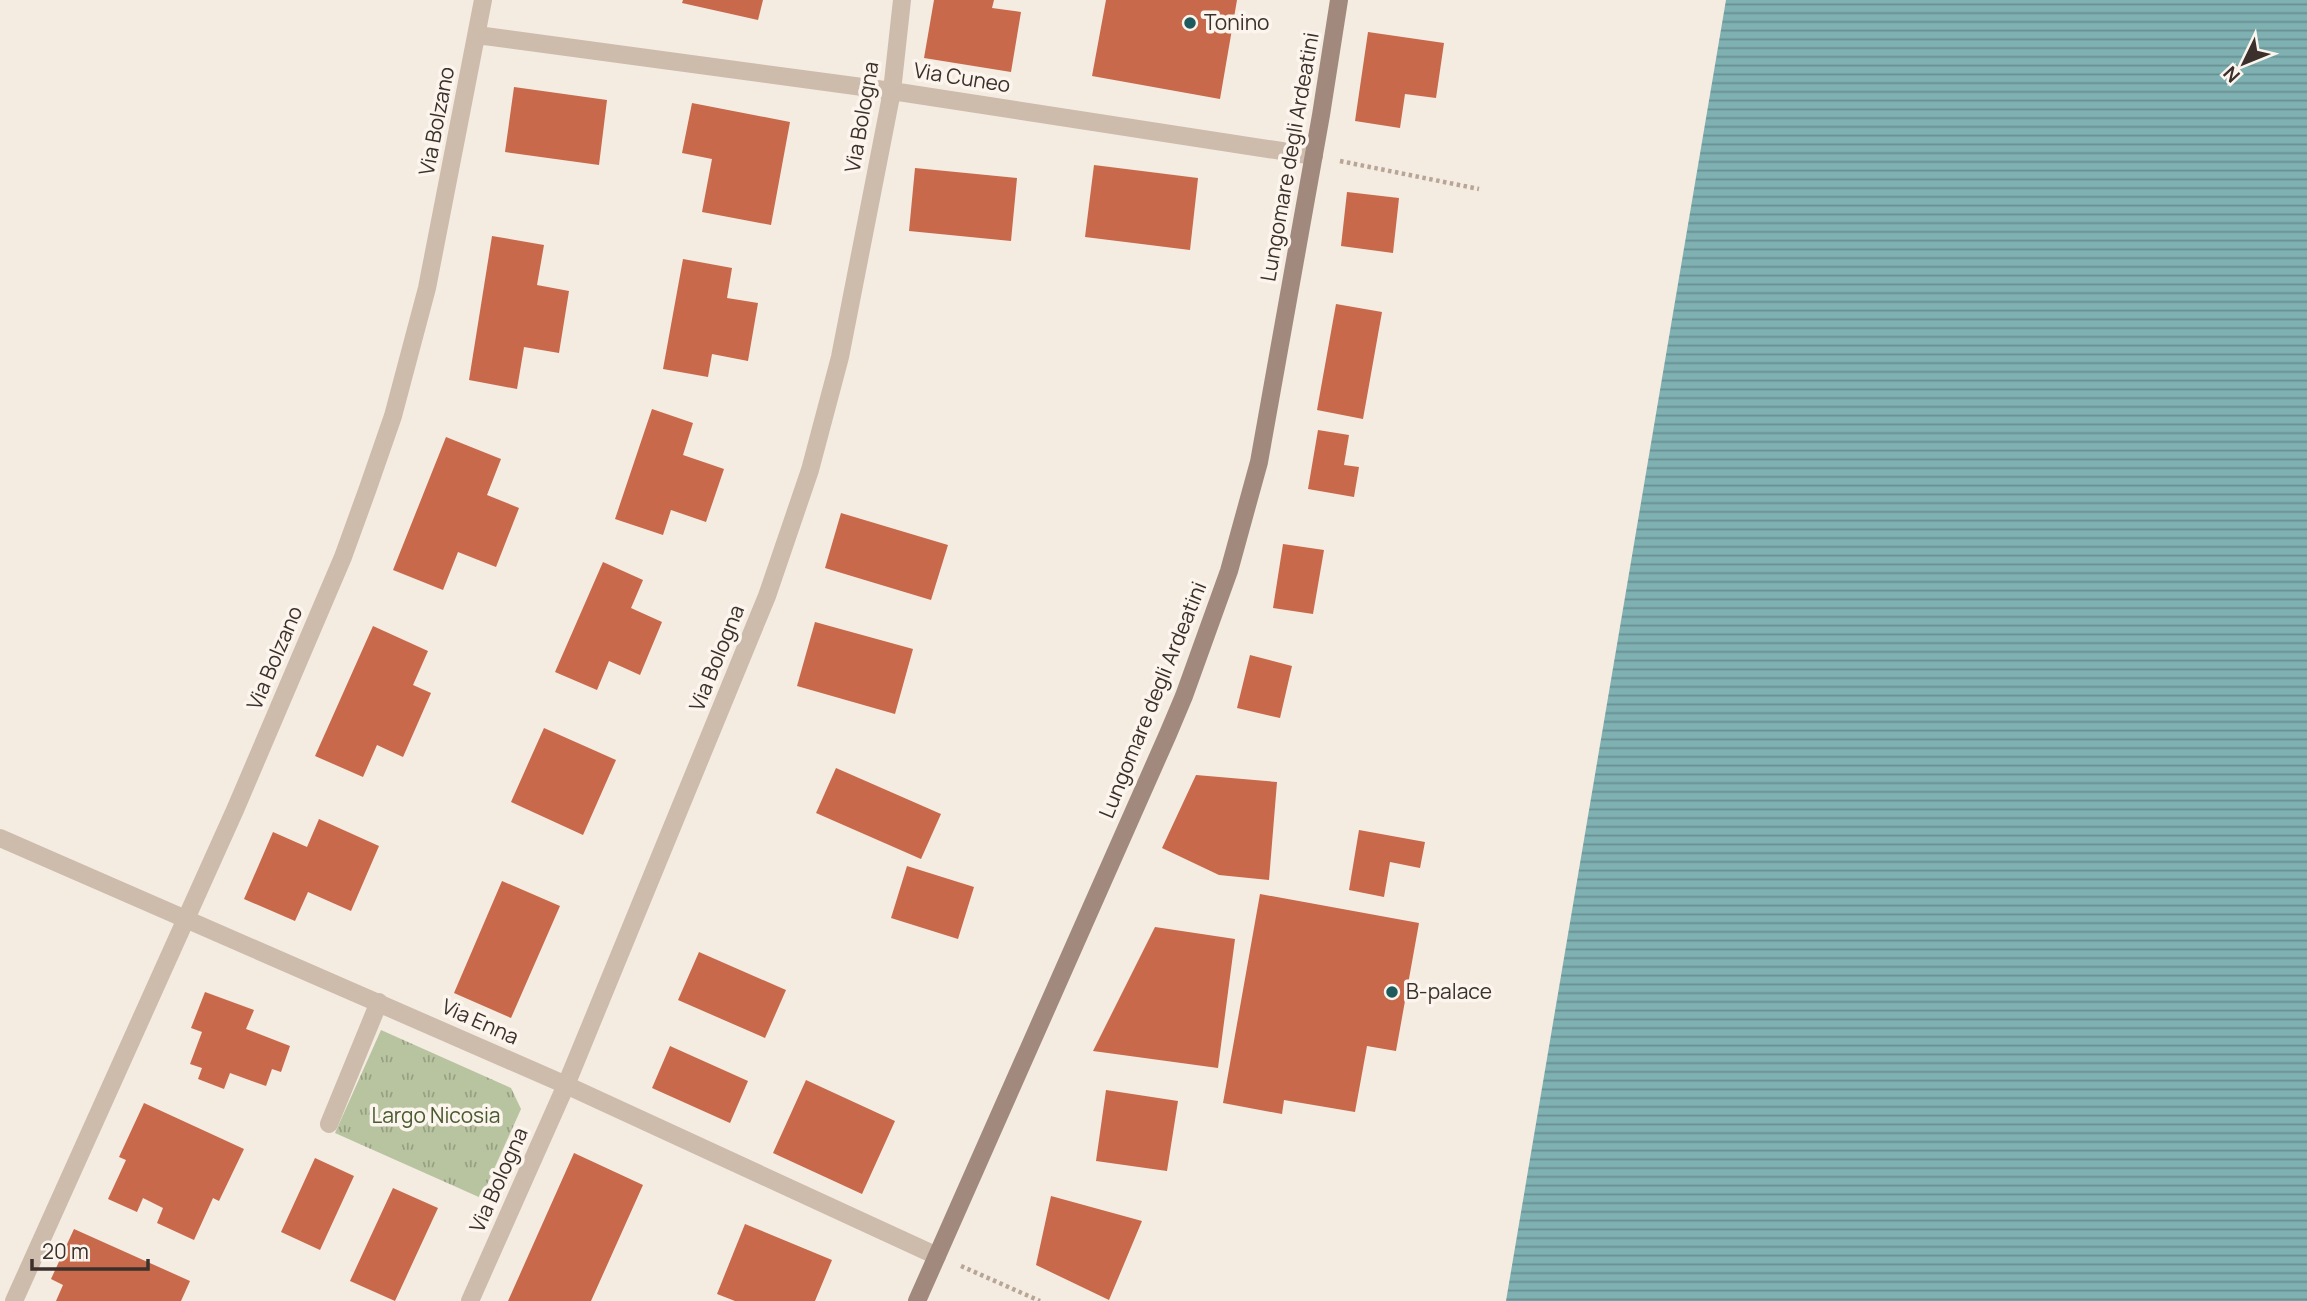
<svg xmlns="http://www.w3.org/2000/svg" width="2307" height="1301" viewBox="0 0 2307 1301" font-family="Manrope,sans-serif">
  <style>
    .park { fill: url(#park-tufts) }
    .water { fill: url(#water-rules) }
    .building { fill: #c8694b }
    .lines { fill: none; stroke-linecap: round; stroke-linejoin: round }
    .path { stroke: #b9a596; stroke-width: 4.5; stroke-dasharray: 3.5 3.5; stroke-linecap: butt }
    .street { stroke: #cdbbac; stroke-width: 18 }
    .secondary { stroke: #a18a7d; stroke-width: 18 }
    .poi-dot { fill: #1f5a5e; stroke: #fbf5ee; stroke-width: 2.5 }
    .labels { text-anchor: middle; stroke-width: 7; stroke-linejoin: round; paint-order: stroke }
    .poi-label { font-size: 21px; fill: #3b302b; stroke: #fbf5ee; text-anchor: start }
    .street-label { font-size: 21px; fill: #3b302b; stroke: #fbf5ee }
    .park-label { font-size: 21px; fill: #4a5a2e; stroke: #fbf5ee }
  </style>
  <defs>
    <pattern id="park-tufts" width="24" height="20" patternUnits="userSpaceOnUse" patternTransform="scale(1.75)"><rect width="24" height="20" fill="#b8c4a0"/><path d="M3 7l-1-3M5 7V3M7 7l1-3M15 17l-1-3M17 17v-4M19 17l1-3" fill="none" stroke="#97a083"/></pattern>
    <pattern id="water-rules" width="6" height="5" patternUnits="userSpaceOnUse" patternTransform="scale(1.75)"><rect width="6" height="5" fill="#7fb0b2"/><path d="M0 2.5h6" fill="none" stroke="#699091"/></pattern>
  </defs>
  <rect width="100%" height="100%" fill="#f4ebe1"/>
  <path class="park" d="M381,1030l130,58 10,21 -40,89 -146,-65z"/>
  <path class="water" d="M1726,0h581v1301h-801z"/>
  <path class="building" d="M683,0h80l-5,20 -76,-17z
    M934,0h60l-2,8 29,4 -10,60 -87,-14z
    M1106,0h131l-17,99 -128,-23z
    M1368,32l76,11 -8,55 -31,-4 -5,34 -45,-7z
    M514,87l93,13 -8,65 -94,-13z
    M692,103l98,19 -19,103 -69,-13 10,-53 -30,-6z
    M1094,165l104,13 -8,72 -105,-13z
    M915,168l102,10 -6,63 -102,-10z
    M1347,192l52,6 -6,55 -52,-7z
    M492,236l52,9 -7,40 32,6 -10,62 -35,-6 -7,42 -48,-9z
    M683,259l49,9 -5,30 31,5 -10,58 -36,-7 -4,23 -45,-8z
    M1336,304l46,8 -19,107 -46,-9z
    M652,409l41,14 -10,32 41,14 -18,53 -35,-12 -8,25 -48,-16z
    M1318,430l31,5 -5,30 15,2 -5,30 -46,-8z
    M446,437l55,22 -14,36 32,13 -23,59 -38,-15 -15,38 -50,-20z
    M841,513l107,32 -17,55 -106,-32z
    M1283,544l41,6 -11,64 -40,-6z
    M603,562l40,18 -12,28 31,14 -22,53 -31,-14 -12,29 -42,-18z
    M815,622l98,27 -18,65 -98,-28z
    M373,626l55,25 -15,34 18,8 -28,64 -26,-12 -14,32 -48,-21z
    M1250,655l42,11 -12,52 -43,-10z
    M544,728l72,32 -33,75 -72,-33z
    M836,768l105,46 -20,45 -105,-46z
    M1196,775l81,7 -8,98 -50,-5 -57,-27z
    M319,819l60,27 -28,65 -43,-19 -13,29 -51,-22 29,-67 34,15z
    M1359,830l66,12 -5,26 -30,-6 -6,35 -35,-7z
    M907,866l67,21 -16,52 -67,-21z
    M502,881l58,25 -49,112 -57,-25z
    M1260,894l159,29 -23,128 -29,-5 -12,66 -71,-12 -2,14 -59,-11z
    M1155,927l80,12 -17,129 -125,-17z
    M699,952l87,38 -21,48 -87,-38z
    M205,992l49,18 -8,19 44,17 -9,26 -9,-3 -6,17 -36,-13 -6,16 -26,-10 4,-11 -12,-4 12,-32 -11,-4z
    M670,1046l78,35 -18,42 -78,-35z
    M806,1080l89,41 -33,73 -89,-41z
    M1106,1090l72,11 -11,70 -71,-10z
    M144,1103l100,46 -25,52 -6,-3 -19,42 -37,-17 6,-15 -20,-10 -6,14 -29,-13 18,-39 -7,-3z
    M574,1153l69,32 -52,116h-83z
    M315,1158l39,18 -34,74 -39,-18z
    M393,1188l45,20 -43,93 -45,-20z
    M1051,1196l91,25 -33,79 -73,-35z
    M745,1224l87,36 -17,41h-80l-18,-7z
    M74,1229l116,52 -9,20h-125l7,-16 -12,-6z"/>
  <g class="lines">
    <path class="path" d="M1340,161l139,28
      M961,1266l79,35"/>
    <path class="street" d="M477,35l415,56 422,65
      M0,838l566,247 371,171
      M329,1124l50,-122
      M14,1301l221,-491 108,-253 25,-69 25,-72 34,-128 56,-288
      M470,1301l96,-216 201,-489 43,-126 30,-113 52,-266 10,-91"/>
    <path class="secondary" d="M917,1301l251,-567 16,-38 45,-125 30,-109 62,-347 18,-115"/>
  </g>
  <g class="poi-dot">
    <circle cx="1190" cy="23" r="7"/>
    <circle cx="1392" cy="992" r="7"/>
  </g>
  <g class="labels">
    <g class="poi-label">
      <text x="1204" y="30">Tonino</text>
      <text x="1406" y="999">B-palace</text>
    </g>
    <g class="street-label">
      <text transform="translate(962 78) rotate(9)" y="7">Via Cuneo</text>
      <text transform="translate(862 117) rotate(-80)" y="7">Via Bologna</text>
      <text transform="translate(437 121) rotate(-79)" y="7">Via Bolzano</text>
      <text transform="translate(1290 157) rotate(-80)" y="7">Lungomare degli Ardeatini</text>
      <text transform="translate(275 658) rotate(-67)" y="7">Via Bolzano</text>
      <text transform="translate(717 658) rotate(-68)" y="7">Via Bologna</text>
      <text transform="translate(1153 700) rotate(-68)" y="7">Lungomare degli Ardeatini</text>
      <text transform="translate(480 1022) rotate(24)" y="7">Via Enna</text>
      <text transform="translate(499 1180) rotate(-66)" y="7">Via Bologna</text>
    </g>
    <g class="park-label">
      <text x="436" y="1123">Largo Nicosia</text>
    </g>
  </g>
  <g transform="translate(2244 63) rotate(227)" stroke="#fbf5ee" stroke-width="5" paint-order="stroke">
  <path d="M0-5L12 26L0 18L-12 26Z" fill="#3b302b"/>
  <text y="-10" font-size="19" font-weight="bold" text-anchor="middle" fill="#3b302b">N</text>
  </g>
  <path d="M32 1259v10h116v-10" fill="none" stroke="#3b302b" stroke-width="3.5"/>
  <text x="42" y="1259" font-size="21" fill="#3b302b" stroke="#fbf5ee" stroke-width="5" paint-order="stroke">20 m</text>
</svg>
